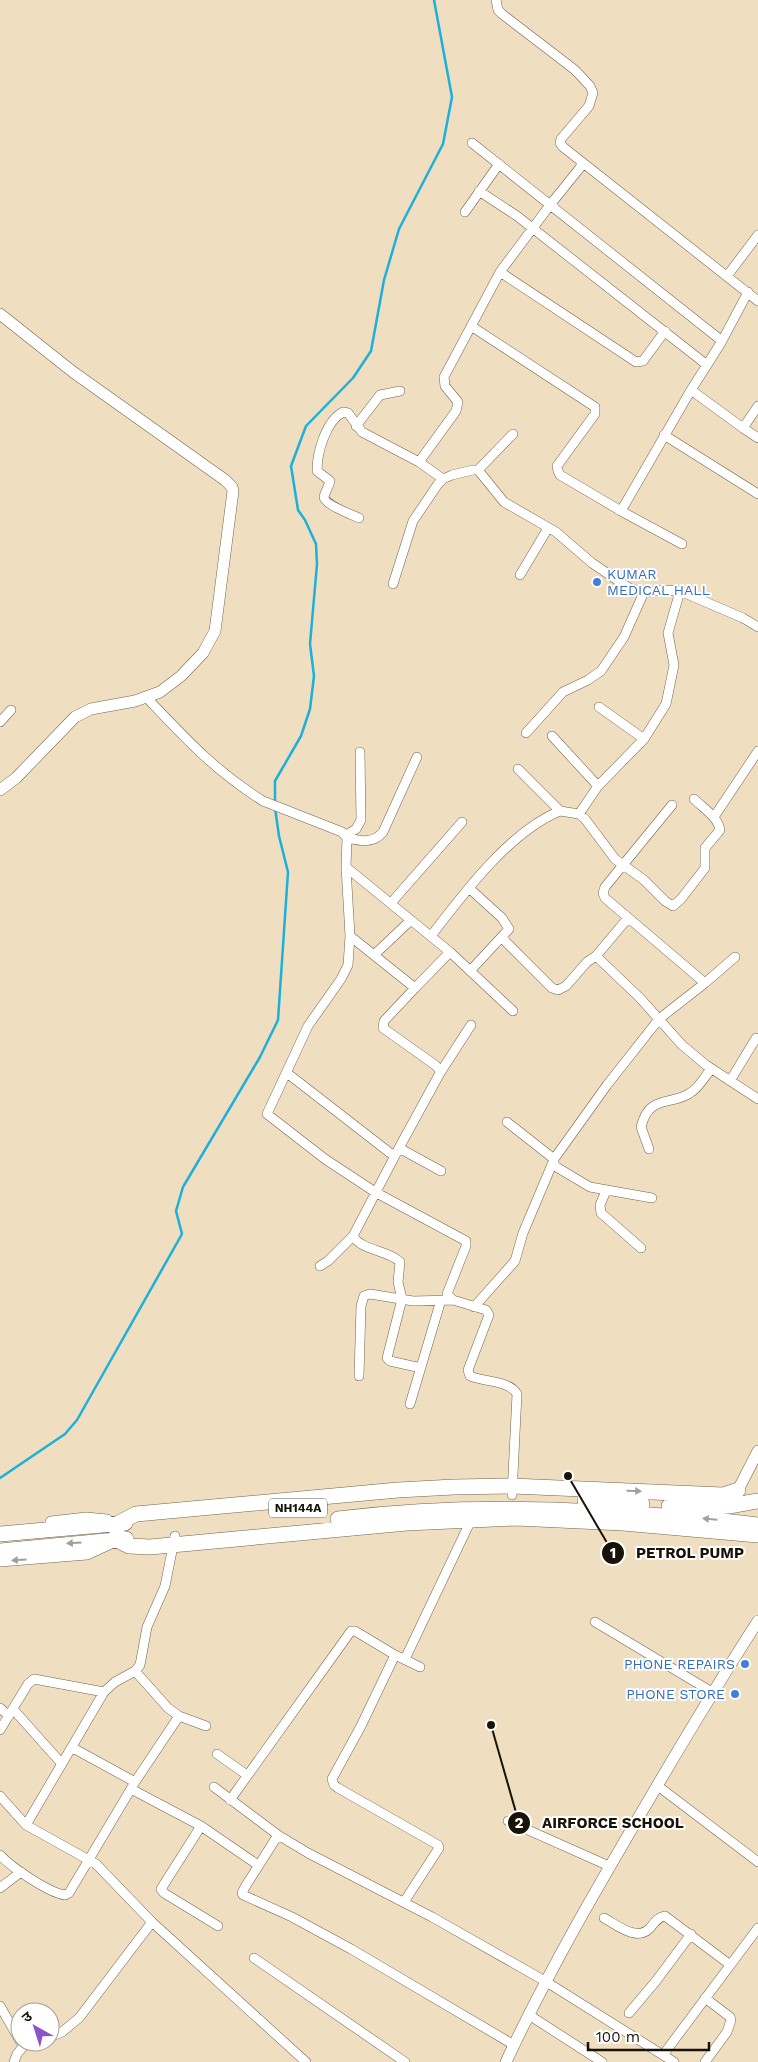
<svg xmlns="http://www.w3.org/2000/svg" width="758" height="2062" viewBox="0 0 758 2062" font-family="'Work Sans','Noto Sans Devanagari',sans-serif">
  <style>
    .lines { fill: none; stroke-linecap: round; stroke-linejoin: round }
    .stream { stroke: #1cb0da; stroke-width: 2.5 }
    .minor-casing { stroke: #736349; stroke-width: 10 }
    .tertiary-casing { stroke: #736349; stroke-width: 12 }
    .trunk-casing { stroke: #736349; stroke-width: 16 }
    .minor { stroke: #fff; stroke-width: 9 }
    .tertiary { stroke: #fff; stroke-width: 11 }
    .trunk { stroke: #fff; stroke-width: 15 }
    .oneway { fill: #a3a09c }
    .shop-dot { fill: #3f7fe0; stroke: #fff; stroke-width: 2 }
    .labels { text-anchor: middle; stroke-width: 4; stroke-linejoin: round; paint-order: stroke }
    .shield { fill: #fff; stroke: #5d5951; stroke-width: 1 }
    .shield-label { font-size: 12px; font-weight: bold; fill: #181207 }
    .shop-label { font-size: 14px; fill: #366cbe; stroke: #fff; text-anchor: end }
    .leader { fill: none; stroke: #181207; stroke-width: 2 }
    .callout-dot { fill: #181207; stroke: #fff; stroke-width: 2 }
    .mark-label { font-size: 15px; text-anchor: middle; font-weight: bold; fill: #fff }
    .callout-label { font-size: 15px; text-anchor: middle; font-weight: bold; fill: #181207; stroke: #fff; stroke-width: 4; stroke-linejoin: round; paint-order: stroke }
  </style>
  <rect width="100%" height="100%" fill="#f0dec1"/>
  <g class="lines">
    <path class="stream" d="M275,803v-22l26,-45 9,-27 4,-33 -4,-32 7,-80 -1,-20 -11,-24 -7,-10 -7,-44 15,-40 47,-48 18,-27 13,-71 15,-51 44,-85 9,-47 -18,-97
      M0,1478l65,-44 12,-14 105,-186 -6,-23 7,-24 77,-130 18,-37 10,-148 -9,-36 -4,-28"/>
    <g class="minor-casing">
      <path id="minor" d="M496,0l2,10 4,4 73,56 15,16 3,7 -4,13 -28,33 -1,4 3,4 195,154
        M472,143l250,198 -15,24
        M479,191l38,25 190,149 -16,25 52,38 15,-22
        M465,212l34,-48
        M500,272l136,90 7,-1 22,-30
        M727,276l31,-41
        M471,326l124,81v7l-38,52 1,5 2,4 61,36
        M722,341l26,-49
        M356,426l24,-31 20,-4
        M743,428l15,10
        M664,435l94,59
        M419,462l37,-51 2,-9 -13,-16 -1,-9 56,-105 50,-67 33,-41
        M478,470l35,-36
        M359,518c-7,-3 -35,-14 -35,-21 1,-5 5,-11 6,-16l-13,-10c0,-19 9,-50 26,-59l5,1 14,19 57,30 24,17
        M682,544l-61,-33 70,-121
        M520,575l28,-47
        M393,584l20,-63 25,-37 5,-5 9,-4 21,-5h5l26,32 52,30 36,31 37,25 15,4 22,-2 14,1 63,27 15,9
        M147,698c38,40 68,73 116,103l79,31 5,6 -1,29 4,69 -2,29 -7,14 -33,47 -41,88 58,45 50,33 91,49v5l-19,48 6,6 33,10 3,5 -21,55 2,6c13,6 39,4 47,18l-5,101
        M599,707l45,32
        M0,722l11,-12
        M526,733l37,-41 25,-12 13,-9 23,-34 20,-45
        M552,736l46,50
        M518,769l42,42 19,3 6,5 30,40 29,21 21,21 8,5 8,-7 24,-31v-20l15,-18c-2,-13 -17,-22 -26,-31
        M672,805l-67,82 -2,6 2,5 100,85 30,-26
        M579,814l19,-28 46,-47 22,-35 8,-39 -6,-32 12,-42
        M714,817l44,-66
        M346,835l10,-6 5,-9 -1,-68
        M347,838c14,3 26,6 36,-6l34,-75
        M346,867l104,85 -35,36 -65,-52
        M469,888l33,30 7,11 -39,42
        M391,903l71,-81
        M431,936c32,-42 79,-105 129,-125
        M502,938l50,50 6,2 8,-4 21,-24 9,-6 32,-38
        M450,952l63,59
        M374,955l37,-35
        M596,956l44,42 42,47 24,20 52,34
        M415,988l-31,33 -1,7 52,37 4,4 1,4 -41,75 42,23
        M287,1073l107,83
        M440,1073l31,-48
        M730,1081l26,-43
        M507,1122l47,37
        M399,1148l-46,88c9,15 35,14 47,26l-2,20 4,17 -15,59 3,3 31,7
        M649,1149l-8,-22c8,-33 30,-21 49,-34 9,-5 15,-17 21,-24
        M606,1191l-6,14 1,8 40,35
        M652,1198l-62,-11 -32,-19 -4,-3v-6l53,-74 52,-66 46,-36
        M320,1266l8,-5 25,-25
        M474,1307l41,-46 8,-28 30,-71
        M359,1376l2,-70 3,-10 6,-2 43,7 40,-1
        M410,1404l31,-104
        M595,1622l117,70
        M395,1655l-34,71 -29,53 2,6 4,3 100,57 1,3 -35,54
        M405,1659l67,-141
        M135,1671l33,37 11,8 27,10
        M0,1708l9,8
        M13,1709l49,55
        M0,1730l28,-46 6,-5 70,13
        M73,1748l62,34
        M217,1754l30,21
        M658,1786l100,76
        M214,1787l64,48 30,18 124,64 113,64 129,81
        M131,1789l70,37 57,39
        M0,1796l26,29 70,39 56,58 154,140
        M230,1800l121,-169h4l40,24 25,12
        M508,1821l101,45
        M26,1825l78,-133 11,-10 20,-11 5,-6 7,-38 18,-41 10,-50
        M201,1826l-40,63 3,4 54,33
        M278,1835l-33,52 -3,6 1,2 49,22 59,32 163,96
        M0,1855c11,12 49,38 65,40l4,-2 66,-111 44,-66
        M0,1888l21,-16
        M604,1918c13,7 33,24 46,10 5,-6 8,-11 15,-12l64,48
        M254,1958l151,104
        M0,2006l20,35
        M629,2013l27,-32 35,-47
        M529,2015l73,47
        M50,2037l12,-5 17,-14 73,-96
        M663,2055l95,-127
        M14,2062l3,-8 10,-12
        M705,2062l22,-30 4,-12 -1,-3 -25,-19"/>
    </g>
    <g class="tertiary-casing">
      <path id="tertiary" d="M0,314l73,58 152,108 7,7 1,4 -18,140 -12,22 -22,23 -21,16 -25,9 -44,8 -16,8 -59,61 -16,12
        M738,1490l20,-39
        M51,1522l35,-4 21,2
        M0,1561l87,-7 26,-12
        M506,2062c44,-95 98,-186 151,-276 33,-56 66,-111 101,-165"/>
    </g>
    <g class="trunk-casing">
      <path id="trunk" d="M738,1490l-15,5 -211,-9 -58,1 -56,3 -262,24 -19,10v16l12,6 21,1 257,-24 109,-5 107,5 135,12
        M585,1500l57,4
        M669,1506h60l29,-5
        M338,1519c87,-11 174,-12 261,-7 53,3 106,6 159,13
        M0,1534l125,-11
        M0,1551l126,-12"/>
    </g>
    <use href="#minor" class="minor"/>
    <use href="#tertiary" class="tertiary"/>
    <use href="#trunk" class="trunk"/>
  </g>
  <defs><path id="oneway-solid" d="M-6-.8H1V-3.2L6.5 0L1 3.2V.8H-6Z" transform="scale(1.25)"/></defs>
  <g class="oneway">
    <use href="#oneway-solid" transform="translate(634 1491) rotate(1)"/>
    <use href="#oneway-solid" transform="translate(710 1519) rotate(-175)"/>
    <use href="#oneway-solid" transform="translate(74 1543) rotate(176)"/>
    <use href="#oneway-solid" transform="translate(19 1560) rotate(177)"/>
  </g>
  <g class="shop-dot">
    <circle cx="597" cy="582" r="5"/>
    <circle cx="745" cy="1664" r="5"/>
    <circle cx="735" cy="1694" r="5"/>
  </g>
  <g class="labels">
    <rect class="shield" x="269" y="1498.5" width="58" height="19" rx="4"/>
    <g class="shield-label">
      <text x="298" y="1512">NH144A</text>
    </g>
    <g class="shop-label">
      <text x="607" y="579" text-anchor="start">KUMAR<tspan x="607" dy="16">MEDICAL HALL</tspan></text>
      <text x="735" y="1669">PHONE REPAIRS</text>
      <text x="725" y="1699">PHONE STORE</text>
    </g>
  </g>
  <path class="leader" d="M568 1476L613 1553M491 1725L519 1823"/>
  <g class="callout-dot">
    <circle cx="568" cy="1476" r="5"/>
    <circle cx="491" cy="1725" r="5"/>
    <circle cx="613" cy="1553" r="12"/>
    <circle cx="519" cy="1823" r="12"/>
  </g>
  <g class="mark-label">
    <text x="613" y="1558">1</text>
    <text x="519" y="1828">2</text>
  </g>
  <g class="callout-label">
    <text x="690" y="1558">PETROL PUMP</text>
    <text x="613" y="1828">AIRFORCE SCHOOL</text>
  </g>
  <g transform="translate(35 2027) rotate(321)"><circle r="24" fill="#ffffff" stroke="#a3a09c"/>
  <path d="M0-4L9 19L0 12L-9 19Z" fill="#8b54cc"/>
  <text y="-8" font-size="14" font-weight="bold" text-anchor="middle" fill="#181207">उ</text>
  </g>
  <path d="M588 2042v8h121v-8" fill="none" stroke="#181207" stroke-width="2.5"/>
  <text x="596" y="2042" font-size="15" fill="#181207" stroke="#ffffff" stroke-width="4" paint-order="stroke">100 m</text>
</svg>
